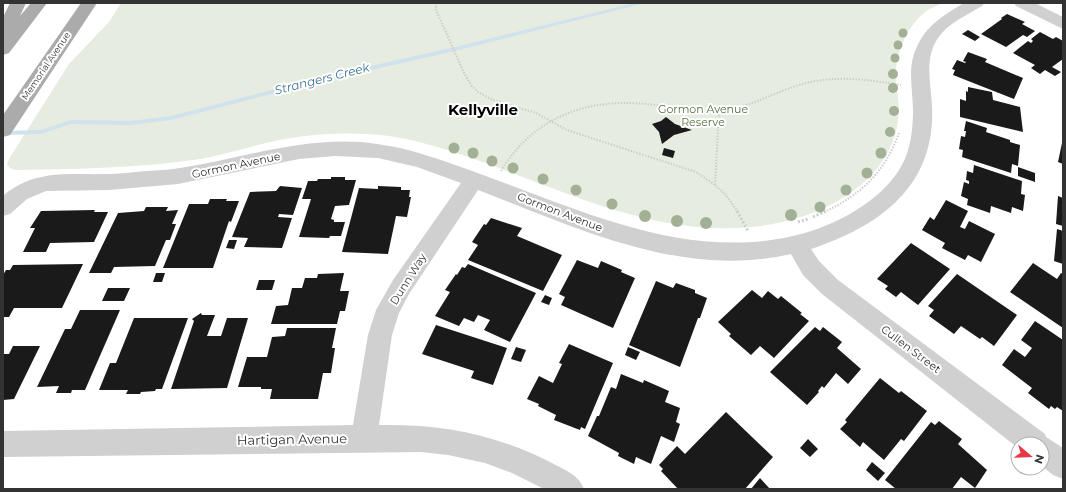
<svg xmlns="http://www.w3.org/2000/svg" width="1066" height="492" viewBox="0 0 1066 492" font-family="Montserrat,sans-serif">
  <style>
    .green { fill: #e6ecdf }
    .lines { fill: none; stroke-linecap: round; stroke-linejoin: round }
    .stream { fill: #cfe2ee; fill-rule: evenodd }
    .building { fill: #1a1a1a }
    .path-far1 { stroke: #cdcdcd; stroke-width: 2; stroke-dasharray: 1.5 1.5; stroke-linecap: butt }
    .path { stroke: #cdcdcd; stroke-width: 3; stroke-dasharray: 2 2; stroke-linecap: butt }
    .minor { fill: #d0d0d0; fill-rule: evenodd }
    .major { fill: #ababab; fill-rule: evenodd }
    .tree { fill: #a2b095 }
    .labels { text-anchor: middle; stroke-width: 4; stroke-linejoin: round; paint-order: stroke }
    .far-street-label { font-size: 9px; fill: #333; stroke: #fff }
    .park-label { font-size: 11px; fill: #56703f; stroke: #fff }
    .street-label { font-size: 11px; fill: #333; stroke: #fff }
    .water-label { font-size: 12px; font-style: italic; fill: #3f7597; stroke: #fff }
    .near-street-label { font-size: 13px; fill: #333; stroke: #fff }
    .district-label { font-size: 15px; font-weight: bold; fill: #000; stroke: #fff }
  </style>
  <rect width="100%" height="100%" fill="#fff"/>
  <path class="green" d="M121,3h822c-5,2 -10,4 -15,7 -19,13 -31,39 -32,61 -1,16 5,32 2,49 -4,37 -32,66 -64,83 -25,14 -54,21 -83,24 -92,9 -178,-32 -263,-63 -33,-12 -65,-23 -99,-28 -34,-4 -70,-3 -104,3 -28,5 -56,15 -85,20 -61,9 -123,10 -185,11l-5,-2 -3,-4 2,-5 60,-95 40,-42z"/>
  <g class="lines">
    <path class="stream" d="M634,3h7v1l-186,47 -137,31 -147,38 -40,5 -60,-1 -30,10 -38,1v-4l38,-1 30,-10 60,1 40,-5 147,-38 137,-31z"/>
  </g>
  <path class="building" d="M1007,14l18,8 -3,2 13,7 -8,6 -4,-2 -17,12 -25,-13 21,-15 -1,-1z
    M968,30l12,7 -5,4 -13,-7z
    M1040,32l13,7 3,-2 7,4v18l-11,8 9,5 -6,4 -10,-6 -5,4 -9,-6 4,-3 -22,-12 15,-12 3,2 2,-2 -2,-2z
    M968,52l19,7 -2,3 38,16 -9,21 -61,-24 2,-5 -3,-1 5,-9 8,3 1,-1 -3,-1z
    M968,87l24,5 1,8 27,7 3,25 -63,-15v-18l6,2v-10l2,1z
    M666,117l9,7 17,6 -18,5 -12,9 -3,-12 -7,-8 9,-3z
    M966,121l21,7 -1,4 24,8v2l10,3 -2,21 -6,-2 -1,9 -49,-16 1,-7 -4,-1 2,-13 4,1 1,-6h-2z
    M1062,143h1v21l-5,-2z
    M664,148l11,3 -2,7 -11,-3z
    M974,165l48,16 -1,13 4,1 -2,16 -11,-4 -1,6 -20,-7 -1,7 -23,-8 1,-6 -7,-3 3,-14 5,2v-3l-3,-1 1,-9 6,2z
    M1018,167l17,6v9l-17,-6z
    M331,177h14v3h11l-7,25 -14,1 -4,13 3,1v2h11l-4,14h-11l-1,2 -30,-1 12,-38h-9l6,-18h9l1,-2h13z
    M280,186l22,2 -9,27 -14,-1 -1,3 14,1 -10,30 -38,-1 4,-9 -16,-1 18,-45 26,-1z
    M378,186l23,1v3h9l-1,7h2l-4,20 -11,-1 -8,38 -46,-2 17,-64 19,1z
    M1058,196l5,2v28l-7,-2z
    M210,199h17l-1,2h13l-8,21 -2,-1 -16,47h-50l26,-64h19z
    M946,200l22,11 -8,16 5,2 4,-8 26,13 -14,28 -13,-7 -3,5 -23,-12 3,-5 -23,-13 8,-13 4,3z
    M146,207h22l-2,4 12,-1 -6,14h4l-6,16h-4l-11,26 -41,1 -3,6h-22l29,-60 26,-2z
    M95,210l-1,2h14l-14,30 -44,1 -4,9h-23l12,-24h-5l11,-17z
    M491,218l31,10 -5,8 45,19 -19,36 -75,-31 10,-15 -6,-3 12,-18 2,1z
    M1057,229l6,2v33l-9,-3z
    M229,240h8l-3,9 -8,-1z
    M911,243l39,26 -32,36 -17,-13 -5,5 -11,-8 3,-3 -11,-7z
    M577,260l21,8 3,-7 21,9 -1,2 14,6 -22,50 -52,-23 4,-8 -6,-3z
    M1033,263l24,16 4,-6 2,1v54l-53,-36z
    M83,264l-21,44h-48l-5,9h-6v-42l3,-5h4l3,-5z
    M468,264l68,29 -26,49 -26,-12 6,-10 -12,-5 -4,7 -10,-4 -5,8 -24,-10 15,-24 -5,-2 11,-16 1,1 5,-8 3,1z
    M156,273h9l-3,9h-9z
    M344,273l-4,18h9l-4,20h-5l-3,13h-66l5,-18 12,-1 4,-17h10l3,-10h12l1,-4z
    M957,274l60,41 -23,31 -12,-9 -2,2 -19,-13 -7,8 -25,-18 5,-6 -6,-4z
    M259,280h16l-3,10h-16z
    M656,281l17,7 3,-5 19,7v3l12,5 -7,20h-2l-18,49 -51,-22z
    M108,288h22l-6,13h-22z
    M752,290l10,8 6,-7 10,8 3,-3 21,17 -2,1 9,7 -35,37 -14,-12 -9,9 -22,-19 2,-2 -13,-12z
    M545,295l7,3 -3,7 -8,-3z
    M80,310h40l-35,80h-13l-1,3h-15l3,-7 -22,1 28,-58h6z
    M201,313l1,2h13l-8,21h14l6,-18h21l-21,70 -56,1 23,-68 -2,-2z
    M134,318h54l-26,71h-6l-1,2 -14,1 -1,2h-14l2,-4h-29l11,-27h6z
    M1035,321l28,19v71l-6,-4 -2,2 -4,-3 -2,3 -21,-16 4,-5 -30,-23 12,-16 11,8 7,-9 -11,-8z
    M436,325l71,23 -14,37 -22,-7 3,-7 -52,-17z
    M815,327l5,4 3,-4 19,15 -5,6 24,21 -13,15 -12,-11 -12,15 -2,-2 -4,5 1,1 -12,13 -37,-33z
    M287,328h49l-4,20h3l-4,25h-8l-5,26h-48l2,-10h-11v-2h-23l9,-30h20l5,-20 13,-1z
    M569,344l44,19 -28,66 -4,-2 -1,3 -26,-10 2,-5 -18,-9 1,-2 -12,-5 12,-23 14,7 9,-19 -3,-1z
    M13,346h27l-26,53 -11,1v-46h6z
    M516,347l10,3 -5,12 -10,-3z
    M628,347l12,5 -4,8 -11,-5z
    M621,374l22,9 1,-3 25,11 -4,11 15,6 -4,14 4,2 -6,18 -13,-6 -10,28 -15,-7 -2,7 -16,-8 1,-3 -31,-17 9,-20h2l12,-29 5,2z
    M880,378l19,15 2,-2 26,20 -23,30 -3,-2 -17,21 -21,-18 -3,5 -20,-18 7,-7 -2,-2z
    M726,412l47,45 -28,32h-67l-17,-18 2,-2 -4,-4 18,-19 8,8z
    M939,421l23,18 -4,5 29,26 -12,18 -14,-11 -9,12h-56l-11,-9 46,-58 4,3z
    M808,439l10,10 -8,8 -10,-9z
    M872,462l13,11 -7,8 -12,-11z
    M760,478l10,11h-19z"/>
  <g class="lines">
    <path class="path-far1" d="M436,3v7l28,63 7,12 7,7 15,8 43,13 31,17 129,42 19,13 11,10 12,17
      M501,171c32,-53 84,-73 145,-67 28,3 56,9 84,5 23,-4 42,-15 63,-22 36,-13 72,-8 108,-2
      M715,185l4,-75
      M824,212c37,-17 61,-40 75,-79"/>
    <path class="path" d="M737,211l11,20
      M813,217l13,-6
      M798,222l10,-3"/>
    <path class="minor" d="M964,3h20l-2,3c-15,9 -34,17 -44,32 -14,20 -7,46 -6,68 4,80 -52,120 -121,143l8,12 19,19 207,154 1,3 17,11v31l-10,-4 -11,-9v-22h-24v4l-196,-154 -19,-19 -12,-21c-110,25 -213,-26 -313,-64l-69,104 -10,19 -7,22 -13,90c64,-1 116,9 173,38 14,8 26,11 32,26h-40l-32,-16 -27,-10 -37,-8 -27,-3 -418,5v-26l350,-6 15,-90 8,-25 17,-30 68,-97 -44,-16 -39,-9 -43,-2 -36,3 -121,25 -69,6 -63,1 -19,8 -17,15 -7,2v-20c31,-27 65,-21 103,-22 13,0 26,-2 40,-3 11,-1 23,-1 34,-3 65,-10 130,-34 197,-24 34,4 66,17 98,28 106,38 216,93 330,61 37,-11 82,-36 99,-72 7,-15 9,-34 9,-50 0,-20 -6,-43 3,-62 9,-23 28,-34 48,-46z
      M1014,3h21l28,14v12l-47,-23z"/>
    <path class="major" d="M10,3h16l-6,13 11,-13h16l-38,50 -6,2 1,-40z
      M81,3h16l-87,132 -7,2v-22z"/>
  </g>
  <g class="tree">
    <circle cx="903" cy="33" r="4.5"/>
    <circle cx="898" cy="45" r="4.5"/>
    <circle cx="895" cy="58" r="4.5"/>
    <circle cx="893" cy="74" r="5"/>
    <circle cx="893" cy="88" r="5"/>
    <circle cx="894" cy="111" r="5"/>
    <circle cx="890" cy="132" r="5"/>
    <circle cx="454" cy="148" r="5.5"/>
    <circle cx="473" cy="153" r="5.5"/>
    <circle cx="881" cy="153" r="5.5"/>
    <circle cx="492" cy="161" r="5.5"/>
    <circle cx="513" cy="168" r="5.5"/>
    <circle cx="867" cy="173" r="5.5"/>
    <circle cx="543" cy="179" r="5.5"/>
    <circle cx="576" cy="190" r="5.5"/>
    <circle cx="846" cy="190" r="5.5"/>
    <circle cx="612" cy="204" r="5.5"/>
    <circle cx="820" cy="207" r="5.5"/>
    <circle cx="791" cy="215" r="6"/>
    <circle cx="645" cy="216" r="6"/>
    <circle cx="677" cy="221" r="6"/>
    <circle cx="706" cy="223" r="6"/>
  </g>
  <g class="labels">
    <g class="far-street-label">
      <text transform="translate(46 66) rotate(-56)" y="3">Memorial Avenue</text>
    </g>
    <g class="park-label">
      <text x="703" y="113">Gormon Avenue<tspan x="703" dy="13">Reserve</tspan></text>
    </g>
    <g class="street-label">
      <text transform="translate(236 165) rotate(-12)" y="4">Gormon Avenue</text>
      <text transform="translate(560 212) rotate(21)" y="4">Gormon Avenue</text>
      <text transform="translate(408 279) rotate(-58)" y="4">Dunn Way</text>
      <text transform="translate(911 349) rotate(37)" y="4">Cullen Street</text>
    </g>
    <g class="water-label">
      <text transform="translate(322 79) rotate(-14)" y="4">Strangers Creek</text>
    </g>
    <g class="near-street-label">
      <text transform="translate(292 439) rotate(-1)" y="5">Hartigan Avenue</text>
    </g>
    <g class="district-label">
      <text x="483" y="115">Kellyville</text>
    </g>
  </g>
  <rect width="1066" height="492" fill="none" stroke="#333333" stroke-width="8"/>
  <g transform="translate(1030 456) rotate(109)"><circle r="19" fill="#ffffff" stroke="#adadad"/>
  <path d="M0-3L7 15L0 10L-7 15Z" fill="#e63946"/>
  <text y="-6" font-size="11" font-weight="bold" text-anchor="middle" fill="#333333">N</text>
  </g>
</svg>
